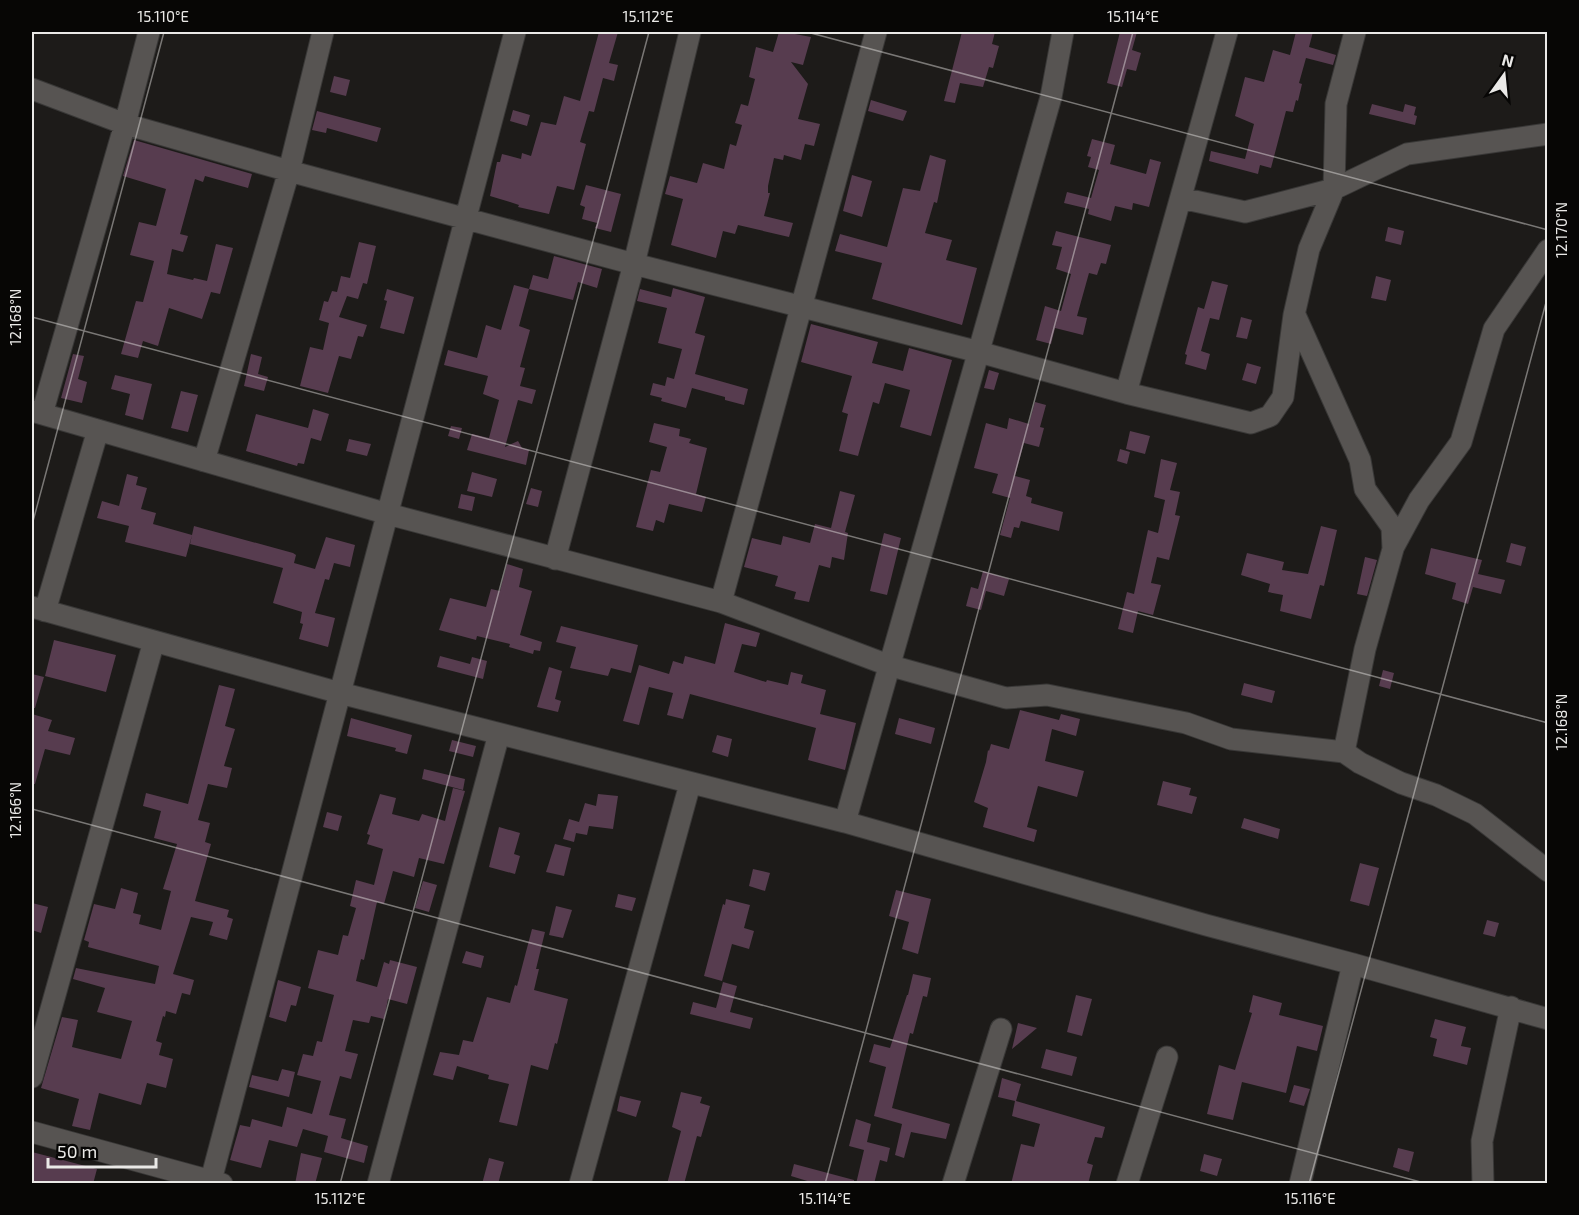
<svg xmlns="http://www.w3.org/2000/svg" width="1579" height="1215" viewBox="0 0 1579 1215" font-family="'Exo 2',sans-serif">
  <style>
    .building { fill: #573c4f }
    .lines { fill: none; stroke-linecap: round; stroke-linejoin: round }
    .minor-casing { stroke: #393837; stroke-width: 23 }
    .minor { stroke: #575452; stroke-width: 21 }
    .ticks { fill: none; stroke: #eae9e7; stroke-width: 1.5; stroke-opacity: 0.45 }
    .neatline { fill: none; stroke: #eae9e7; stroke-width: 2 }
    .ticks-label { font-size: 15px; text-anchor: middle; fill: #eae9e7 }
  </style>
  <rect width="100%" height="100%" fill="#1d1b19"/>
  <path class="building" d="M599,32h19l-9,31 9,2 -4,16 -11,-3 -9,34 -5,-1 -9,31 6,2 -12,46 -17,-4 -8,28 -31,-7 1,-2 -9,-3 -20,-6 7,-34h3l2,-8 19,5 1,-6 9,3 10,-34 15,3 8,-29 16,5z
    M779,32h17l-1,2 16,3 -8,28 -12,-3 17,22 -10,35 22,5 -6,22 -9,-2 -4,16 -17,-5 -1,5 -9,-2 -6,28v7h2l-6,23 29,7 -4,14 -51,-12 -3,9 -12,-3 -7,27 -45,-13 12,-46 -18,-5 5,-18 27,7 6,-20 21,6 6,-25 6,2 6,-21 -7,-2 6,-19 7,2 7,-27 -6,-2 7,-30 17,5z
    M962,32h33l-3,12 7,2 -6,22 -4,-1 -6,20 -23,-4 -5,20 -11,-2z
    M1120,32h17l-5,18 9,3 -5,18 -9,-2 -5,18 -15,-4z
    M1296,32h17l-4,15 27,8 -3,10 -27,-7 -7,25 3,1 -4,17 -2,-1 -3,12 -7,-1 -15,57 -11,-3 -2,9 -49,-13 2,-10 34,8 9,-35 -19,-8 10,-39 19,5 9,-32 17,5z
    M334,76l16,4 -4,16 -16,-4z
    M871,100l36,11 -4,10 -35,-10z
    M1372,104l31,8 2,-8 11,3 -2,8 3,1 -2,9 -46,-11z
    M513,110l17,5 -3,11 -17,-5z
    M317,111l64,17 -4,14 -50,-14 -1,5 -14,-3z
    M1092,139l23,6 -5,19 36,10 4,-15 11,3 -12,45 -16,-4 -1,7 -17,-4 -4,15 -23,-7 1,-5 -25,-6 3,-11 24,6 8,-28 -11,-3 3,-10 -4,-1z
    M134,140l118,34 -4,14 -43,-12 -2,6 -8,-3 -15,55 8,2 -5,16 -11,-3 -5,25 26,6 1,-2 13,3 9,-37 17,4 -13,46 -9,-2 -9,27 -33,-11 -11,38 -15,-5 -5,17 -17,-4 15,-53 7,1 11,-41 -24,-6 9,-33 17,4 10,-37 -43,-13z
    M930,155l16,5 -9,43 -3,-1 -9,31 27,7 -6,20 31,8 -15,57 -90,-26 10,-36 -47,-12 5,-17 47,13 16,-59 17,3z
    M852,175l20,6 -10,36 -19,-6z
    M586,185l35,9 -10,38 -16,-4 2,-5 -15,-4 3,-12 -5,-2z
    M1388,227l16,4 -3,14 -16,-4z
    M1056,231l55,14 -5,19 -5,-1 -4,12 -8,-2 -12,43 10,2 -4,17 -28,-7 -4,16 -15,-4 9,-34 16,5 10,-37 -15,-5 6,-22 -10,-2z
    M359,242l17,4 -9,38 -4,-1 -5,16 -11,-3 -8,21 28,8 -4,12 -5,-1 -7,23 -12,-3 -11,37 -28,-7 10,-39 13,3 6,-27 -10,-3 5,-19 4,1 4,-11 5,1 4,-16 9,2z
    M554,256l48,13 -5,19 -19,-6 -5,18 -44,-11 4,-14 15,4z
    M1376,276l15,4 -5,21 -15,-3z
    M1212,281l16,4 -9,35 -9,-2 -9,33 9,3 -4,16 -21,-6 2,-9 -2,-1 13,-47 6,2z
    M514,285l15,4 -10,37 11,4 -10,37 5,1 -5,18 16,4 -4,14 -14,-4 -13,47 13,-6 4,7 7,2 -3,15 -59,-15 5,-16 17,4 10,-38 -16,-6 5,-18 -44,-11 4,-15 29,8 9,-33 15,5z
    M673,288l32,9 -10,36 10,3 -10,38 53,15 -4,16 -19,-5v-3l-33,-9 -6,20 -25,-7 1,-3 -12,-3 3,-12 12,3 2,-9 7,2 8,-30 -24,-6 9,-35 -30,-7 3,-12 31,8z
    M387,289l27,8 -10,37 -24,-6 7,-27 -3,-1z
    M1241,317l11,3 -5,19 -11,-2z
    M811,324l67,18 -6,21 31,8 6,-23 43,12 -21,76 -31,-9 10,-37 -25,-7 -6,21 -6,-2 -15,54 -19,-5 9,-37 -6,-2 10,-36 -51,-14z
    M73,354l11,2 -6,23 9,3 -5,21 -21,-5z
    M251,354l11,3 -4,17 10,3 -4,14 -20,-5z
    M1247,363l14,4 -5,17 -14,-4z
    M989,370l10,3 -5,17 -10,-2z
    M115,375l37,9 -9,36 -18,-5 5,-21 -19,-5z
    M181,391l17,4 -10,37 -17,-4z
    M1035,402l11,3 -6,22 4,1 -5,19 -15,-4 -9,33 15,4 -4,16 6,2 -1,5 32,9 -4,19 -38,-10 -2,7 -5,-1 -3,11 -11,-3 10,-37 -18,-5 6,-19 -24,-6 12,-45 21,6 2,-11 20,6z
    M313,409l16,5 -8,27 -10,-3 -7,26 -6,-1 -1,3 -51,-15 10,-37 52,14z
    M654,423l26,6 -1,7 12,3 -2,4 18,5 -11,46 10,3 -4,15 -33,-8 -5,19 -8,-3 -3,11 -17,-4 15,-57 9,2 7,-25 -18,-5z
    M451,426l11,2 -3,11 -11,-3z
    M1130,431l20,5 -5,18 -19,-5z
    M349,439l22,5 -4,12 -21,-5z
    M1120,449l10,3 -3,12 -10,-3z
    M1161,459l16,4 -7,27 10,2 -5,23 5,1 -11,44 -12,-3 -6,26 10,2 -8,30 -15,-4 -5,22 -15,-4 9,-37 7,2 14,-64 10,3 7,-33 -11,-3z
    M472,472l25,7 -5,18 -25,-6z
    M127,474l11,3 -2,8 11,3 -6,21 15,4 -3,11 39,11 -6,22 -61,-15 4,-16 -32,-8 5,-17 17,5z
    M531,488l11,3 -4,16 -12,-3z
    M840,491l15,4 -10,37 3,1 -4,27 -12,-3 -2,11 -11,-3 -10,37 -15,-3 2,-7 -21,-6 3,-10 -34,-9 8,-29 29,7 2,-9 27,7 5,-19 16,4z
    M461,494l14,3 -3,14 -14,-3z
    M194,526l99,27 3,2 -2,8 21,6 11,-32 29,8 -5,22 -16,-4 -5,17 -4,-1 -10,34 20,5 -7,29 -29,-8 4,-15 -3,-1 2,-11 -29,-9 10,-35 -93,-24z
    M1321,526l16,4 -13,56 -4,-1 -9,34 -31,-8 3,-16 -15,-3 2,-8 -29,-9 6,-22 37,9 -2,8 26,4z
    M884,533l17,5 -14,57 -17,-4z
    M1511,543l15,4 -5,19 -15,-4z
    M1431,548l51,12 -4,14 27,6 -4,14 -28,-7 -5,17 -16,-5 4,-16 -31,-9z
    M1365,557l12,3 -10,36 -10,-2z
    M507,564l16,5 -4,18 13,4 -12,44 22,7 -2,9 -6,-1 -1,4 -24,-7 1,-3 -33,-8 -1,4 -37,-10 11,-32 36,9 5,-18 9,2z
    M983,571l26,8 -5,17 -18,-5 -5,19 -15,-4 5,-19 7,2z
    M725,623l35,10 -4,14 -14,-3 -8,28 32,10 1,-2 21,5 3,-13 12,3 -2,8 25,7 -6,24 36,9 -11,47 -37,-10 8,-32 -126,-34 -7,25 -16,-4 6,-22 -24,-6 -10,38 -16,-4 16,-56 30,9 4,-13 10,3 2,-8 30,8z
    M561,626l77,19 -7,28 -20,-5 -3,8 -38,-8 6,-21 -20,-5z
    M54,640l62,15 -10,37 -61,-16z
    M440,656l30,8 2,-7 15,4 -4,18 -46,-12z
    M549,667l13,4 -7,28 6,2 -3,11 -21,-5z
    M1383,670l11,3 -4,16 -11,-3z
    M32,674l12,3 -9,31h-3z
    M1244,683l31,8 -3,12 -31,-8z
    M219,685l16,4 -10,37 10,3 -11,37 8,2 -5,20 -19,-4 -4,15 -6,21 12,3 -5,19 6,2 -16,57 34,9 -2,7 6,2 -6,21 -18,-5 4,-13 -22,-5 -18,57 21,6 -4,15 -8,-2 -6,21 -10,-3 -1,6 -2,-1 -7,25 6,2 -3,12 14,4 -7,29 -19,-5 -6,22 -42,-12 -9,37 -18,-4 7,-27 -38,-11 21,-71 16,3 -6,27 49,12 11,-38 -35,-9 8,-24 -32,-9 3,-11 79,16 4,-18 -71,-19 1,-5 -5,-2 10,-36 21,5 6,-21 17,5 -5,20 8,2 -2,9 22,6 10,-39 -8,-2 14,-45 -23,-6 7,-27 -18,-5 3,-13 42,11z
    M1020,710l39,10 2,-6 19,5 -4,17 -24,-7 -7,32 39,10 -7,26 -39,-11 -11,41 10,3 -3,12 -51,-15 5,-19 -14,-6 12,-40 2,-12 1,1 2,-7 18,5z
    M32,714l20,6 -4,11 27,7 -5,17 -25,-6 -10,35h-3z
    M351,718l61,17 -5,19 -12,-3 1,-3 -49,-12z
    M899,718l36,10 -4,16 -36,-10z
    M717,735l15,4 -4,18 -16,-5z
    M452,740l24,6 -3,11 -24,-6z
    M424,769l41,10 -2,11 -41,-11z
    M1163,781l28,7 -2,7 8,2 -5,17 -35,-9z
    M453,788l12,3 -21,73 -25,-6 -5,19 -21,-6 -9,33 -7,-2 -13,58 -3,-1 -5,22 21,6 7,-25 5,2 1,-4 27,7 -10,37 -19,-5 -4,20 -13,-3 -2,7 -16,-3 -8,31 13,3 -7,25 -11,-3 -11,39 17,4 -5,19 27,8 -4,17 -40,-11 4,-16 -25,-7 -6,18 -28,-7 -8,28 -31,-8 10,-35 10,2 2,-8 30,8 5,-20 25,7 1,-3 8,-30 -24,-6 6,-21 10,2 4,-15 5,1 12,-47 -26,-7 10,-38 20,5 5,-20 5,1 8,-28 -6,-2 6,-26 18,5 9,-36 -16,-5 3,-9 -3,-1 13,-40 16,4 -4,16 27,7 3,-7 23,7z
    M598,794l20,2 -5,33 -24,-3 -2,9 -11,-2 -2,9 -11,-3 6,-20 10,3 6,-19 11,3z
    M327,812l15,4 -4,15 -15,-4z
    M1244,818l36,11 -2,10 -37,-11z
    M499,827l21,6 -6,21 6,2 -5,18 -26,-7z
    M555,844l16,4 -7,28 -18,-4z
    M1360,863l19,5 -10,38 -19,-5z
    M753,869l17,4 -5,18 -16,-5z
    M423,881l14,4 -8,27 -14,-4z
    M896,890l35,9 -13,55 -16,-5 7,-27 -20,-6z
    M618,894l18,4 -4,13 -17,-4z
    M726,899l24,6 -6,23 10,3 -5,18 -17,-5 -10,37 -18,-5 19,-72 2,1z
    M32,903l16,4 -7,26 -9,-3z
    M556,906l16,4 -9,28 -14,-3z
    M1487,920l12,3 -4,14 -12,-3z
    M532,929l13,3 -9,37h3l-5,21 34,9 -11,45 -2,-1 -7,27 -17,-5 -14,61 -18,-4 10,-38 -21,-5 1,-4 -32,-9 -4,14 -20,-5 7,-23 19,3 4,-15 10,2 14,-45 23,6 5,-18 2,1z
    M466,951l18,5 -3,12 -19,-5z
    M913,974l18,4 -4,19 -4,-1 -10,38 -3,-1 -18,75 58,16 -4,15 -35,-7 -7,26 -9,-3 7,-31 -28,-8 12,-49 -17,-5 5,-18 16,4 17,-53h1z
    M278,980l23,7 -5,19 -5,-1 -5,17 -17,-5z
    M723,982l14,4 -7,26 23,6 -3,11 -60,-15 3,-12 23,6z
    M1076,995l16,4 -10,37 -15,-4z
    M1253,995l29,8 -3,12 44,11 -6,25 -20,-5 -11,47 -44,-11 -9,38 -26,-6 12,-49 16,5 17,-57 -3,-1z
    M1435,1019l31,8 -5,19 10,2 -4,17 -34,-9 4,-17 -7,-2z
    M1018,1023l19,5 -25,21z
    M1046,1049l31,8 -5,19 -31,-8z
    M282,1069l13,3 -6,25 -40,-10 3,-12 26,6z
    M1002,1078l19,6 -5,17 89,26 -3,11 -7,-1 -8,26 6,2 -5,19h-77l10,-40 13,3 6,-23 -28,-8 3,-15 -17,-4z
    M1294,1085l16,4 -6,17 -15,-4z
    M681,1092l21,5 -2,6 10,3 -9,31 -4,-1 -13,48h-17l14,-53 -9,-4z
    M620,1096l21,5 -5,16 -19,-6z
    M856,1119l15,5 -4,18 23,6 -3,14 -7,-2 -6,24h-18l8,-34 -15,-4z
    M1398,1148l16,4 -5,20 -16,-5z
    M32,1152l65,17 -4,15h-61z
    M301,1153l21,5 -7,26h-20z
    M1204,1154l18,5 -5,17 -17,-5z
    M489,1158l15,4 -6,22h-16z
    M794,1164l60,16v4h-37l-26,-8z"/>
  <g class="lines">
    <g class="minor-casing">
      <path id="minor" d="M32,89l93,35 164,47 345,93 345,88 147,41 125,30 19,-7 13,-19 11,-82 15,-66 25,-60 2,-85 19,-72
        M1181,198l64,14 89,-23 73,-35 141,-20
        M1295,315l65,145 5,29 27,38 1,22 -28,100 -21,103
        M1126,393l101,-361
        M32,411l356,103 333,88 167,63 118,33 41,-3 139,28 45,16 113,13 16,11 41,20 35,12 39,19 73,57
        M42,414l83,-290 24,-92
        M204,461l85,-290 34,-139
        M1393,548l26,-48 42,-58 33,-113 54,-79
        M555,559l79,-295 56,-232
        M721,602l155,-570
        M32,607l308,86 505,129 361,103 147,39 195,55
        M45,611l53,-181
        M845,822l206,-725 12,-65
        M32,1077l122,-436
        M32,1132l190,52
        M210,1184l305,-1152
        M378,1184l121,-450
        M580,1184l110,-400
        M953,1184l48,-155
        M1127,1184l40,-127
        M1300,1184l53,-220
        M1483,1184l-1,-43 29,-134"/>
    </g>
    <use href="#minor" class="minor"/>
  </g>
  <path class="ticks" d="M807,32l741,198M32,317l1516,406M32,525l132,-493M32,809l1396,375M340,1184l309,-1152M825,1184l308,-1152M1309,1184l239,-889"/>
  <rect width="1579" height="1215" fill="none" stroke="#070605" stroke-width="66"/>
  <g transform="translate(1504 75) rotate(15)" stroke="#070605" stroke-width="4.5" paint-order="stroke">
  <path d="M0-4.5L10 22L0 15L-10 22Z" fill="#eae9e7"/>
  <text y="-9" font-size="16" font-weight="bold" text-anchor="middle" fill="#eae9e7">N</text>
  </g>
  <path d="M48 1158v9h108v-9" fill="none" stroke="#eae9e7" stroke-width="3"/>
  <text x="57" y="1158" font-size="18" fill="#eae9e7" stroke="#070605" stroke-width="4.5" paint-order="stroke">50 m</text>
  <rect x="33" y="33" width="1513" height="1149" class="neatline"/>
  <g class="ticks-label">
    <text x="163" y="22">15.110°E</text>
    <text x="648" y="22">15.112°E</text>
    <text x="1133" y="22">15.114°E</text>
    <text transform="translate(1562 230) rotate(-90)" y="5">12.170°N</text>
    <text transform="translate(16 317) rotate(-90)" y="5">12.168°N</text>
    <text transform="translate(1562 722) rotate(-90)" y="5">12.168°N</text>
    <text transform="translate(16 810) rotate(-90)" y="5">12.166°N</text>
    <text x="340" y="1204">15.112°E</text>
    <text x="825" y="1204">15.114°E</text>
    <text x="1310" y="1204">15.116°E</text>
  </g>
</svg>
